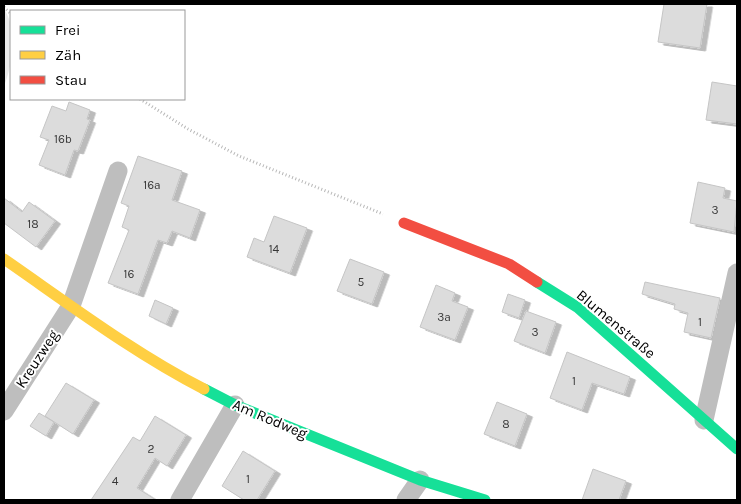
<svg xmlns="http://www.w3.org/2000/svg" width="741" height="504" viewBox="0 0 741 504" font-family="Karla,sans-serif">
  <style>
    .green { fill: #eaeaea }
    .building { fill: #dcdcdc; stroke: #c5c5c5; filter: url(#shadow) }
    .lines { fill: none; stroke-linecap: round; stroke-linejoin: round }
    .path { stroke: #b8b8b8; stroke-width: 3; stroke-dasharray: 1 2.5; stroke-linecap: butt }
    .street { stroke: #bebebe; stroke-width: 19 }
    .fast { stroke: #16e098; stroke-width: 11 }
    .slow { stroke: #ffcf43; stroke-width: 11 }
    .jam { stroke: #f24e42; stroke-width: 11 }
    .labels { text-anchor: middle; stroke-width: 4; stroke-linejoin: round; paint-order: stroke }
    .number-label { font-size: 12px; fill: #373737 }
    .street-label { font-size: 15px; fill: #000; stroke: #fff }
  </style>
  <defs>
    <filter id="shadow"><feDropShadow dx="5.5" dy="3" stdDeviation="0" flood-color="#0004"/></filter>
  </defs>
  <rect width="100%" height="100%" fill="#fff"/>
  <path class="green" d="M4,9c14,21 9,54 0,77z"/>
  <path class="building" d="M664,4h43l-7,44 -42,-6z
    M712,82l25,4v38l-31,-4z
    M69,102l21,8 -3,9 3,1 -12,31 -4,-1 -9,25 -26,-10 10,-25 -9,-3 12,-31 14,5z
    M138,156l44,15 -10,29 28,10 -10,28 -18,-7 -5,12 -9,-3 -20,54 -30,-11 21,-53 -7,-3 7,-21 -8,-3z
    M698,182l27,6 -2,10 14,3 -3,31 -44,-9z
    M4,198l18,14 7,-10 26,19 -19,26 -32,-24z
    M274,216l33,12 -17,45 -43,-16 7,-19 10,4z
    M350,259l34,13 -12,32 -35,-13z
    M645,282l75,16 -9,40 -27,-6 4,-19 -14,-4 1,-5 -33,-10z
    M436,285l19,8 -3,8 16,6 -13,33 -35,-13z
    M508,294l17,6 -6,18 -17,-6z
    M155,300l18,8 -7,16 -17,-8z
    M526,311l30,11 -11,31 -31,-12z
    M567,352l63,25 -6,17 -32,-11 -10,27 -32,-12z
    M66,383l28,17 -21,34 -28,-18z
    M497,402l30,12 -12,32 -31,-12z
    M39,413l15,9 -8,14 -16,-10z
    M155,416l31,19 -19,31 -12,-8 -18,30 19,12h-65l42,-63 7,4z
    M243,451l32,20 -18,29h-13l-22,-14z
    M593,469l33,12 -7,19h-37z"/>
  <g class="lines">
    <path class="path" d="M4,7l7,7
      M140,99l48,30 51,27 144,58"/>
    <path class="street" d="M4,411l67,-105 47,-135
      M704,420l33,-147
      M180,500l55,-95
      M406,500l14,-20"/>
    <path class="fast" d="M537,282l40,25 160,142
      M204,389l31,16 185,75 65,20"/>
    <path class="slow" d="M4,259c65,45 130,94 200,130"/>
    <path class="jam" d="M404,223l105,41 28,18"/>
  </g>
  <g class="labels">
    <g class="number-label">
      <text x="63" y="143">16b</text>
      <text x="152" y="189">16a</text>
      <text x="715" y="214">3</text>
      <text x="33" y="228">18</text>
      <text x="274" y="253">14</text>
      <text x="129" y="278">16</text>
      <text x="361" y="286">5</text>
      <text x="444" y="321">3a</text>
      <text x="700" y="326">1</text>
      <text x="535" y="336">3</text>
      <text x="574" y="385">1</text>
      <text x="506" y="428">8</text>
      <text x="151" y="453">2</text>
      <text x="248" y="483">1</text>
      <text x="115" y="485">4</text>
    </g>
    <g class="street-label">
      <text transform="translate(616 324) rotate(40)" y="5">Blumenstraße</text>
      <text transform="translate(37 359) rotate(-57)" y="5">Kreuzweg</text>
      <text transform="translate(270 419) rotate(23)" y="5">Am Rodweg</text>
    </g>
  </g>
  <rect width="741" height="504" fill="none" stroke="#000000" stroke-width="10"/>
  <rect x="10" y="10" width="175" height="90" fill="#ffffff" stroke="#999999"/>
  <rect x="20" y="26" width="25" height="8" fill="#16e098" stroke="#999999"/>
  <text x="55" y="35" font-size="15" fill="#000000">Frei</text>
  <rect x="20" y="51" width="25" height="8" fill="#ffcf43" stroke="#999999"/>
  <text x="55" y="60" font-size="15" fill="#000000">Zäh</text>
  <rect x="20" y="76" width="25" height="8" fill="#f24e42" stroke="#999999"/>
  <text x="55" y="85" font-size="15" fill="#000000">Stau</text>
</svg>
